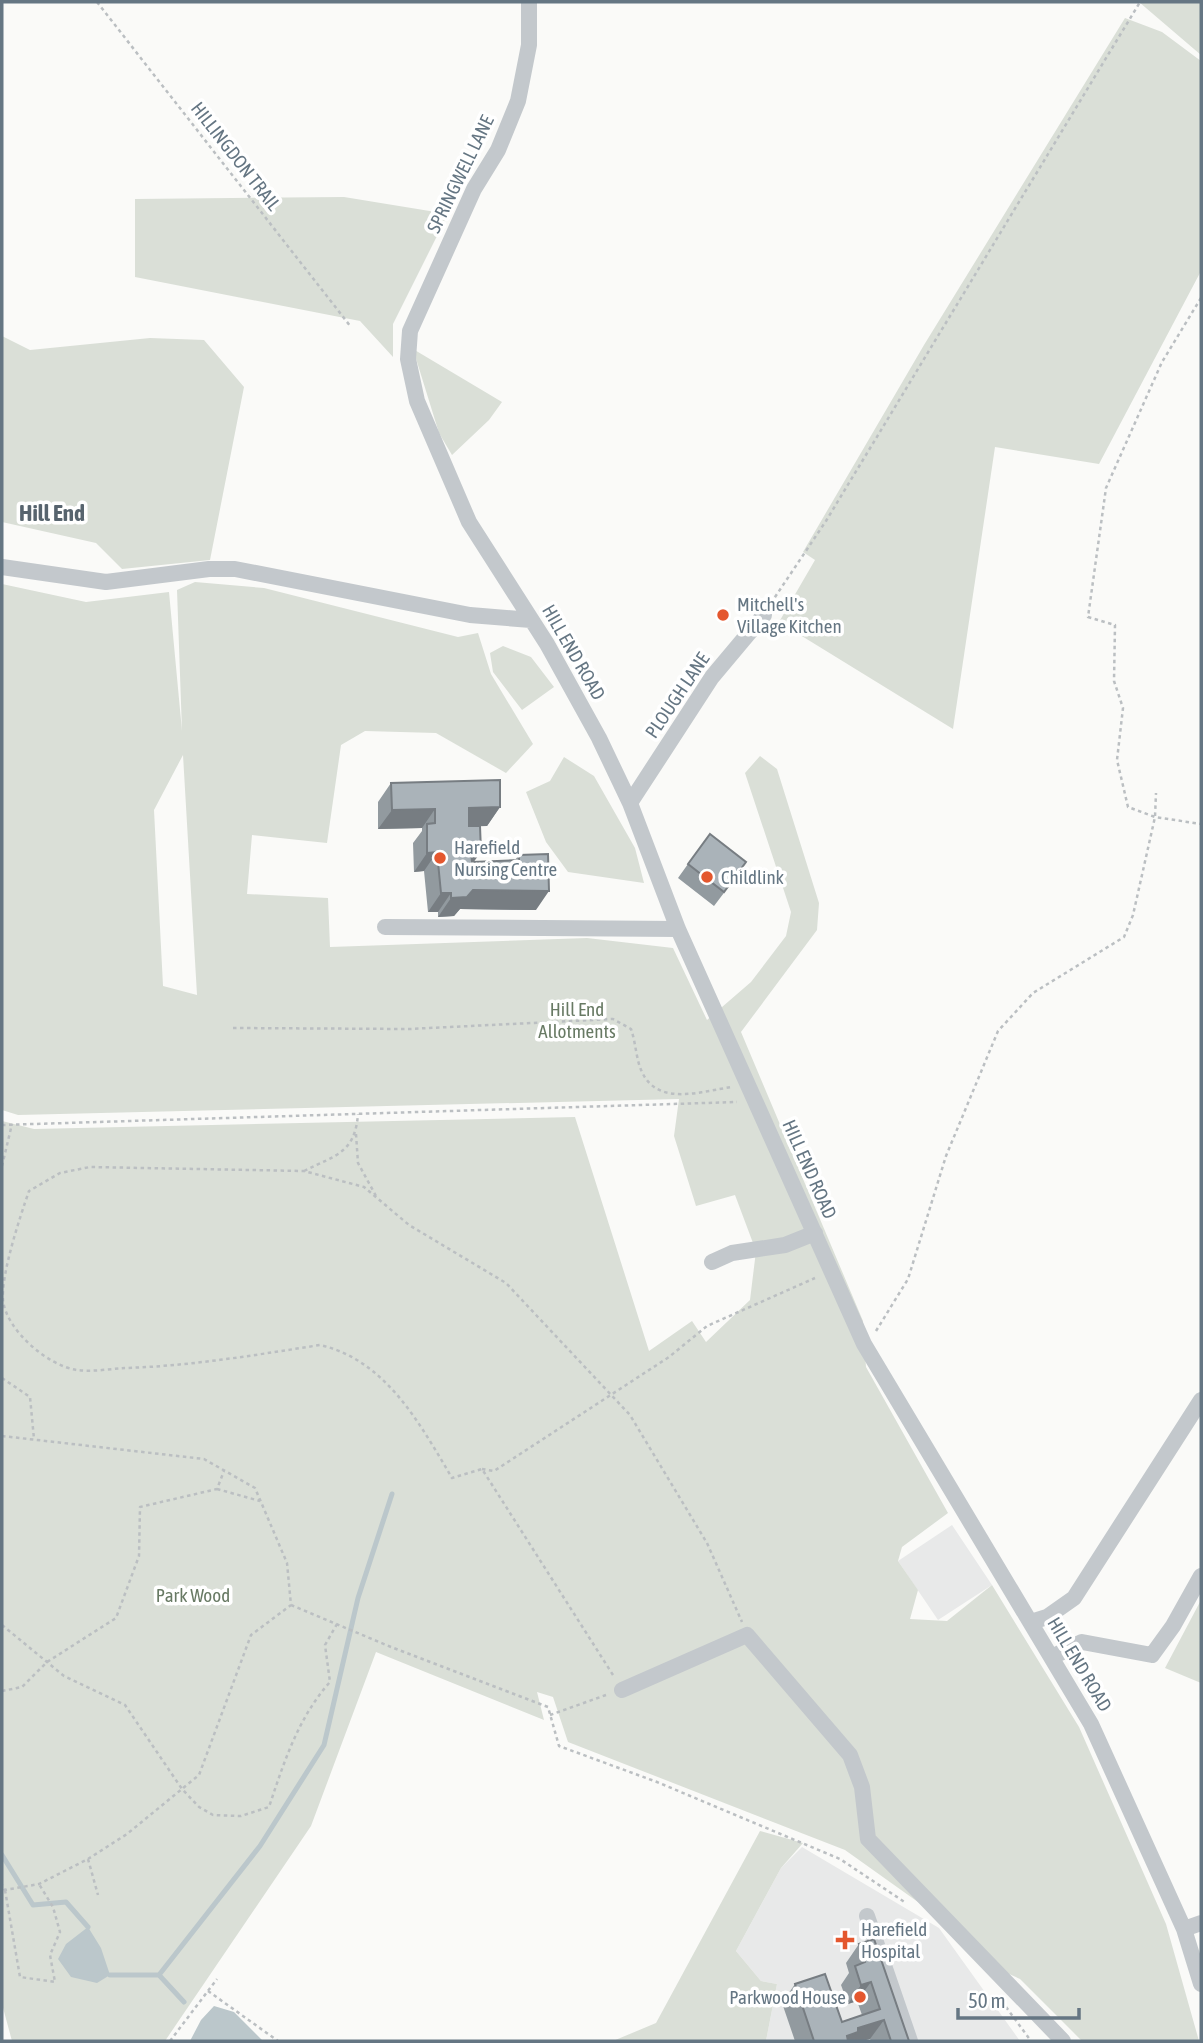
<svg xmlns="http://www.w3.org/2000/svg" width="1203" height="2043" viewBox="0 0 1203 2043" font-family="'Asap Condensed',sans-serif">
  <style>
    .built { fill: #e8e9e9 }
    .green { fill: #dadfd7; fill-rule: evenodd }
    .water { fill: #bbc7cb }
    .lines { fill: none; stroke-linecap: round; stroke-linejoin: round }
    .stream { stroke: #bbc7cb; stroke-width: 5 }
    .path { stroke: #bbbfc2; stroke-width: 2.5; stroke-dasharray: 3.5 3.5; stroke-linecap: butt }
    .minor { stroke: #c3c8cc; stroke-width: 16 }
    .wall { fill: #929a9f }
    .shaded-wall { fill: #777d82 }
    .building { fill: #aab3b9; stroke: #777d82; stroke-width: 2 }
    .poi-dot { fill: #e4572e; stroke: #fff; stroke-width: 2.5 }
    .labels { text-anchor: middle; stroke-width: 7; stroke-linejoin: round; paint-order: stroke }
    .street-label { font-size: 19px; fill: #657683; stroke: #fff }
    .poi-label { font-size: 19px; fill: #657683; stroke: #fff; text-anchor: start }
    .park-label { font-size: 19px; fill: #687a64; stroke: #fff }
    .quarter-label { font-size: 23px; font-weight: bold; fill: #57646e; stroke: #fff }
  </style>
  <rect width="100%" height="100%" fill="#fafaf8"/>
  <path class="built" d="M952,1525l40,60 -54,35 -40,-59z
    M802,1847l137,81 81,113h-254l11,-57 -16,-3 -25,-30 45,-83z"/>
  <path class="green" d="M1139,2h62v53z
    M1125,18l37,14 39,29v210l-102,193 -104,-17 -42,282 -174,-107 36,-62 -12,-8 121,-207z
    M344,197l104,17 -55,110v33l-33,-36 -225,-44v-78z
    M2,336l28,14 120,-12 54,2 40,47 -34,173 -88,9 -26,-26 -94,-21z
    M413,349l89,53 -13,18 -37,35 -13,-22z
    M195,582l69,6 194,49 20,-4 13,41 42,70 -27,29 -70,-40 -71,-2 -24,14 -14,98 -75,-8 -5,59 81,4 2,49 257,-9 86,10 34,72 44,-38 35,-46 5,-24 -46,-139 15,-17 17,13 42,134 -2,27 -76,102 122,289 3,46 82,146 -46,34 -4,14 20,29 -8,29 37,2 45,-36 87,142 87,197 33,117h-117l-62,-62 -37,-17 -44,-45 -94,-67 -277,-108 -15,-45 -16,-5 7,28 -168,-68 -65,174 -146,215h-153l-10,-37v-883l32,8 541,-12 74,234 43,-30 14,21 44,-42 6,-49 -21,-56 -39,11 -22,-70 5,-37 -661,16 -16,-5v-526l84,18 83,-10 13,139 -5,-141zM183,755l14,240 -34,-9 -9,-176z
    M503,646l28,11 23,30 -32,23 -29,-38 -3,-19z
    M564,757l30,19 41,72 9,35 -76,-11 -22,-30 -20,-50 24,-11z
    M1201,1600v83l-36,-15z
    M760,1831l43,12 -22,25 -45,83 25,30 16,3 -11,57h-153l43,-18z"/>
  <path class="water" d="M88,1927l13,21 9,27 -13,8 -26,-6 -13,-18 8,-15z
    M214,2006l20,6 29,29h-73l11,-21z"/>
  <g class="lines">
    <path class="stream" d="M2,1855l31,50 33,-3 22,25
      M110,1975h49l25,27
      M159,1975l101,-129 64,-101 34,-147 34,-104"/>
    <path class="path" d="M97,2l254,325
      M1201,298l-39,64 -56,126 -18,129 27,8 -1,56 9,27 -6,52 11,47 27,10 46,7
      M771,603l55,-82 314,-519
      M233,1028l176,1 204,-10 18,10c5,14 5,31 11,43 16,35 60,19 90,15
      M2,1125l735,-23
      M356,1134l2,29 18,33
      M2,1166l10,-42
      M304,1171c32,-16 51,-18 54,-57
      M876,1331l32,-52 38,-123 52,-125 35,-38 91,-56 9,-22 22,-98 1,-24
      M2,1378l28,19 4,42
      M2,1436l202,23 51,29 32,75 4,42 -40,30 -52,140 -72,59 -39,25 -49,25 -34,6 -3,-5
      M482,1469l12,2 175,-114 38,-31 108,-48
      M217,1489l43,12
      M291,1605l100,42 157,60 11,39 98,36 183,77 66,44
      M2,1625l62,51 61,29 57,84 17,18 14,8 28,1 28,-9c15,-45 29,-89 61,-125l-5,-37 12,-21
      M613,1675l-131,-206 -30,9c-32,-54 -66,-118 -132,-133 -65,10 -129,21 -195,23 -15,1 -33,4 -48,2 -29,-4 -71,-40 -74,-70 -2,-26 17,-83 26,-109l31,-18 30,-6 214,4 60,16 45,38 97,58 124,132 77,128 35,79
      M2,1691l20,-4 25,-25 69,-44 23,-62 1,-49 77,-18 7,-18
      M550,1715l56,-20
      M88,1859l10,36
      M5,1890l15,87 35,5 -5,-27 10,-23 -7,-25 -14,-23
      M208,1991l70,50
      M1006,2007l25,34
      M170,2041l47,-62"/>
    <path class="minor" d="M529,2v43l-11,56 -20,49 -24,39 -64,142 -2,28 9,42 52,121 78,122 52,94 31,65 48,126 186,415 227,380 93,205 17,55
      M2,567l104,15 103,-13h26l235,46 61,5
      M630,803l82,-126 52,-62
      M385,927l293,2
      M712,1262l20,-9 53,-8 30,-12
      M1031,1622l16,-5 27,-19 127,-198
      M1052,1657l30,-15 70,13 21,-29 28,-50
      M622,1690l125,-55 103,120 12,32 6,52 195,202
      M867,1916l43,125
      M1184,1929l17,-6"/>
  </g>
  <path class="wall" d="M391,783l109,24 -13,19h-7l-6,36 41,-2 4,-5 17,55 -76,-1 -6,7 -16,1v-5h-10l-4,-41 -10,1 -1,-29 9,-12v-3l-44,1v-27z
    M688,864l48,13 -22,29 -36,-28z
    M859,1944l50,97h-38l-1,-2 -8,2h-67l-13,-38 13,-19 47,38 20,-7 -5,-14 -9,3 -7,-19 8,-12 -3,-10z"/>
  <path class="shaded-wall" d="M500,807l-13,19 -31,1 13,-19z
    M435,809l-13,19 -44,1 14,-19z
    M437,852l-13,19 -10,1 13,-19z
    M471,852h10l-14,19z
    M473,890l76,1 -13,19 -76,-1 -6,7 -16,1 13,-19z
    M441,893h10l-13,19h-10z
    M871,1982l-14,19 -9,3 13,-19z
    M884,2020l-14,19 -8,2h-19l4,-5 11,-8z"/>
  <path class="building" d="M500,780v27l-31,1v18h11l1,26h-10l1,10 47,-2v-5l29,-1 1,37 -76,-1 -6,7 -16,1v-5h-10l-4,-41 -10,1v-29l8,-1v-14l-43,1 -1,-27z
    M710,834l36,28 -22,30 -36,-28z
    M874,1939l35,102h-18l-7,-21 -26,8v4l-11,4 1,5h-34l-19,-57 30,-10 17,48 38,-13 -9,-27 -10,3 -6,-19 10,-4 -6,-18z"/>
  <g class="poi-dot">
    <circle cx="723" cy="615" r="7"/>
    <circle cx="440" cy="858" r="7"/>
    <circle cx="707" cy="877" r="7"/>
    <path d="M841.5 1929.5h7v7h7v7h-7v7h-7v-7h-7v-7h7z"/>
    <circle cx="860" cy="1997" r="7"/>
  </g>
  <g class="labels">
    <g class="street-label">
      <text transform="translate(236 156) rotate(52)" y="7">HILLINGDON TRAIL</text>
      <text transform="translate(460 174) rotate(-64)" y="7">SPRINGWELL LANE</text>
      <text transform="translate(574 652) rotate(60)" y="7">HILL END ROAD</text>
      <text transform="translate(677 695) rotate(-56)" y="7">PLOUGH LANE</text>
      <text transform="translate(810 1169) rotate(66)" y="7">HILL END ROAD</text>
      <text transform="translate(1080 1664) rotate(59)" y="7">HILL END ROAD</text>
    </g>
    <g class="poi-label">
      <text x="737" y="611">Mitchell's<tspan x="737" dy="22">Village Kitchen</tspan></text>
      <text x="454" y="854">Harefield<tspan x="454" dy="22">Nursing Centre</tspan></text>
      <text x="721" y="884">Childlink</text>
      <text x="861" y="1936">Harefield<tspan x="861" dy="22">Hospital</tspan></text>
      <text x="846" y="2004" text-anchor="end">Parkwood House</text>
    </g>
    <g class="park-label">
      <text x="577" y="1016">Hill End<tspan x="577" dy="22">Allotments</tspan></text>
      <text x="193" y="1602">Park Wood</text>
    </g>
    <g class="quarter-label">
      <text x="52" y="521">Hill End</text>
    </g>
  </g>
  <rect width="1203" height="2043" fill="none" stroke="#657683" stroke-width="7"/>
  <path d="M958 2008v10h121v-10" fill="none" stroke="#657683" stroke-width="3.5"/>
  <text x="968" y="2008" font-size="21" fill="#657683" stroke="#ffffff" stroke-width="5" paint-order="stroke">50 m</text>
</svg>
